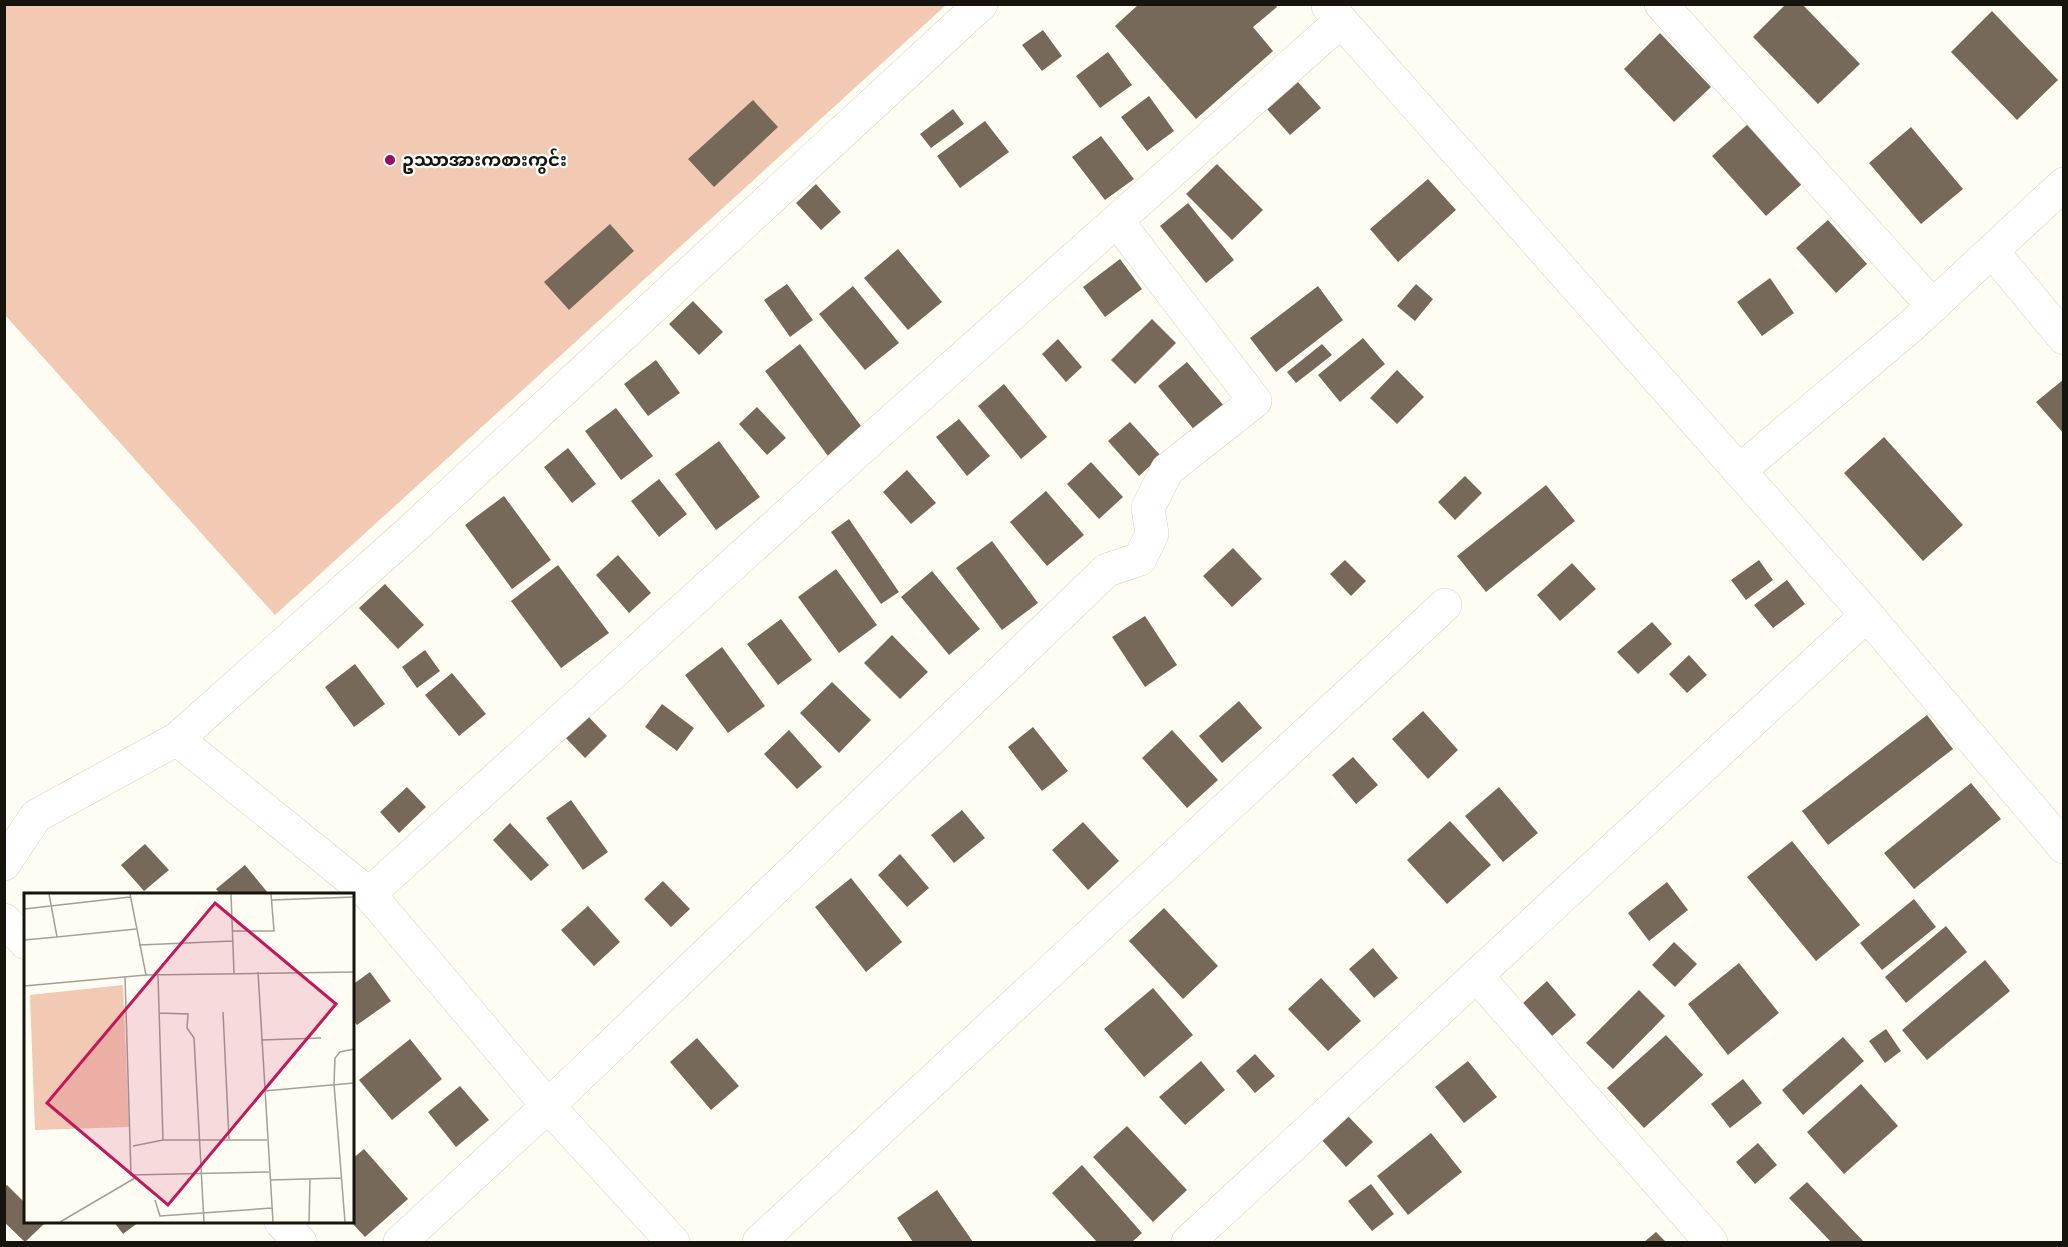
<svg xmlns="http://www.w3.org/2000/svg" width="2068" height="1247" viewBox="0 0 2068 1247" font-family="Barlow,'Noto Sans Myanmar',sans-serif">
  <style>
    .green { fill: #f2c9b2 }
    .building { fill: #776959 }
    .lines { fill: none; stroke-linecap: round; stroke-linejoin: round }
    .minor-casing { stroke: #dbd3be; stroke-width: 34 }
    .minor { stroke: #fff; stroke-width: 33 }
    .poi-dot { fill: #990e61; stroke: #fff; stroke-width: 2 }
    .labels { text-anchor: middle; stroke-width: 4.5; stroke-linejoin: round; paint-order: stroke }
    .poi-label { font-size: 18px; font-weight: bold; fill: #17140d; stroke: #fff; text-anchor: start }
    .inset-road { fill: none; stroke: #a29f97; stroke-width: 1.5 }
    .view { fill: #c2185b; fill-opacity: 0.15; stroke: #c2185b; stroke-width: 3 }
    .inset-edge { fill: none; stroke: #17140d; stroke-width: 3 }
  </style>
  <rect width="100%" height="100%" fill="#fffcf3"/>
  <path class="green" d="M4,5h942l-671,610 -270,-300z"/>
  <path class="building" d="M1139,4h136l2,3 -24,20 20,24 -77,68 -81,-93z
    M1786,4h16l58,60 -42,40 -65,-67z
    M1992,11l66,69 -41,40 -66,-68z
    M1043,30l19,26 -20,15 -20,-26z
    M1660,33l51,54 -37,35 -50,-53z
    M1108,52l24,33 -32,23 -24,-32z
    M1298,82l23,26 -31,27 -23,-26z
    M1149,96l25,35 -27,20 -26,-34z
    M753,100l25,27 -64,60 -26,-28z
    M953,109l11,15 -33,24 -11,-14z
    M985,121l24,31 -49,36 -23,-32z
    M1748,124l54,60 -36,32 -54,-60z
    M1911,127l52,62 -42,35 -52,-61z
    M1101,136l33,43 -29,21 -33,-43z
    M1217,164l46,46 -31,30 -46,-46z
    M1428,179l28,31 -58,52 -28,-33z
    M816,184l25,28 -20,18 -25,-27z
    M1188,203l46,57 -28,23 -46,-57z
    M1828,220l39,44 -31,29 -40,-45z
    M610,224l24,27 -65,59 -25,-28z
    M898,249l44,53 -34,28 -44,-52z
    M1120,259l22,30 -37,28 -22,-30z
    M1770,278l24,35 -32,23 -25,-34z
    M787,284l26,36 -23,17 -26,-37z
    M1416,284l17,15 -18,22 -18,-15z
    M853,286l46,57 -34,27 -46,-56z
    M1318,286l25,34 -67,52 -26,-34z
    M693,301l30,31 -24,23 -30,-31z
    M1152,319l24,24 -41,41 -24,-24z
    M1363,338l22,26 -45,38 -22,-27z
    M1058,339l24,28 -16,15 -24,-28z
    M800,344l64,86 -36,26 -63,-85z
    M1322,344l10,11 -36,28 -9,-11z
    M656,360l24,33 -32,23 -24,-32z
    M1187,362l38,45 -29,25 -38,-46z
    M1397,370l27,27 -27,27 -27,-26z
    M2064,379v55l-28,-32z
    M1004,384l43,53 -26,22 -43,-53z
    M757,407l29,31 -19,17 -28,-31z
    M616,408l37,48 -32,24 -36,-49z
    M959,419l31,37 -23,20 -31,-39z
    M1130,422l31,34 -22,20 -31,-35z
    M1884,437l79,88 -40,36 -79,-88z
    M719,441l41,56 -44,33 -41,-56z
    M568,448l28,36 -24,19 -28,-36z
    M1091,462l32,35 -24,22 -32,-35z
    M907,470l29,33 -25,21 -28,-32z
    M1465,476l17,17 -27,27 -17,-18z
    M659,479l28,35 -28,23 -28,-36z
    M1546,485l29,36 -89,71 -29,-36z
    M1046,491l38,44 -37,31 -37,-44z
    M504,496l47,64 -39,29 -47,-64z
    M849,519l50,73 -18,12 -50,-72z
    M992,541l46,62 -36,27 -46,-62z
    M1233,548l29,31 -30,28 -29,-31z
    M618,555l33,38 -22,20 -33,-38z
    M1345,560l21,21 -15,15 -21,-22z
    M1759,560l14,20 -27,20 -15,-20z
    M1572,563l24,26 -36,32 -23,-26z
    M558,565l51,68 -48,35 -50,-67z
    M836,569l41,56 -38,28 -41,-56z
    M932,571l48,58 -31,26 -48,-58z
    M1787,580l18,24 -32,24 -19,-23z
    M385,584l39,41 -26,24 -39,-41z
    M1145,616l32,49 -32,22 -33,-50z
    M781,619l31,41 -34,25 -31,-41z
    M1652,622l20,22 -34,30 -21,-22z
    M892,635l36,37 -28,27 -36,-36z
    M722,647l43,59 -37,27 -43,-58z
    M425,650l15,21 -23,17 -15,-21z
    M1689,655l18,20 -20,18 -18,-19z
    M355,664l30,40 -31,23 -29,-40z
    M452,673l34,41 -27,22 -34,-41z
    M832,682l39,38 -32,33 -39,-40z
    M1239,701l23,27 -40,35 -23,-27z
    M662,704l32,24 -17,23 -32,-24z
    M583,711l24,25 -22,22 -24,-25z
    M1423,711l35,39 -30,29 -36,-40z
    M1927,715l26,34 -125,96 -26,-34z
    M1033,727l35,44 -26,20 -34,-44z
    M789,730l33,37 -25,22 -33,-35z
    M1172,730l46,50 -31,28 -45,-50z
    M1353,757l25,28 -22,19 -24,-29z
    M1971,783l30,36 -87,70 -30,-36z
    M407,787l19,20 -27,26 -19,-21z
    M1499,787l39,46 -35,29 -38,-46z
    M571,800l37,52 -25,18 -37,-52z
    M962,810l23,28 -31,25 -23,-28z
    M1450,821l41,44 -44,39 -40,-44z
    M1083,822l36,39 -31,29 -36,-40z
    M510,823l39,42 -18,16 -38,-41z
    M1792,841l68,84 -44,36 -69,-84z
    M145,844l24,26 -25,21 -23,-26z
    M900,854l29,34 -22,19 -29,-32z
    M245,865l24,29h-49l-4,-5z
    M851,878l51,64 -36,30 -51,-65z
    M663,881l27,28 -19,18 -27,-28z
    M1667,882l21,28 -39,31 -21,-28z
    M1914,899l22,28 -54,43 -22,-27z
    M588,906l32,36 -26,24 -33,-36z
    M1164,908l54,58 -35,33 -54,-58z
    M1946,926l21,26 -61,51 -21,-26z
    M1674,942l23,22 -22,23 -23,-22z
    M1373,948l25,30 -24,20 -25,-29z
    M1985,960l25,31 -83,69 -25,-30z
    M1739,963l40,50 -51,42 -40,-51z
    M370,972l21,29 -34,24 -5,-6v-34z
    M1321,978l40,43 -33,30 -40,-42z
    M1547,981l29,34 -24,21 -29,-33z
    M1153,988l40,47 -49,42 -40,-48z
    M1639,990l26,26 -52,53 -27,-26z
    M1886,1029l15,22 -16,12 -16,-22z
    M1666,1035l37,40 -59,53 -37,-40z
    M1843,1037l21,24 -61,54 -21,-25z
    M697,1038l42,48 -28,24 -41,-48z
    M410,1039l32,40 -50,41 -33,-40z
    M1255,1054l20,22 -20,17 -19,-22z
    M1201,1061l24,29 -40,35 -26,-28z
    M1468,1061l29,36 -33,26 -29,-36z
    M1743,1079l19,24 -32,25 -19,-24z
    M1861,1084l37,42 -54,48 -37,-42z
    M460,1086l29,34 -33,27 -28,-35z
    M1347,1115l26,27 -27,25 -25,-28z
    M1127,1126l60,64 -34,32 -60,-65z
    M1431,1133l31,39 -54,43 -31,-39z
    M1758,1143l19,22 -22,19 -19,-22z
    M364,1149l44,50 -43,38 -14,-15 1,-63z
    M1082,1165l60,68 -10,9h-35l-45,-49z
    M1807,1182l57,60h-33l-42,-44z
    M1371,1184l23,30 -22,17 -24,-30z
    M7,1185l19,19v18h16l2,2 -19,18 -21,-20v-35z
    M937,1190l36,52h-60l-16,-24z
    M114,1222h25l-16,12z
    M1656,1232l10,10h-22z"/>
  <g class="lines">
    <g class="minor-casing">
      <path id="minor" d="M1661,4l272,302
        M1328,6l539,609 197,232
        M1992,251l72,87
        M1739,471l171,-144 154,-143
        M177,739l192,155 179,212 125,136
        M4,864l32,-48 141,-77 228,-203 576,-532
        M369,894l489,-443 483,-430
        M4,920l22,23
        M1477,976l234,266
        M281,1222l19,20
        M400,1242l148,-136 559,-536 33,-11 12,-25 -4,-26 19,-38 88,-69 -138,-180
        M759,1242l686,-637
        M1188,1242l679,-627"/>
    </g>
    <use href="#minor" class="minor"/>
  </g>
  <circle class="poi-dot" cx="390" cy="160" r="6"/>
  <g class="labels">
    <g class="poi-label">
      <text x="402" y="166">ဥဿာ‌အားကစားကွင်း</text>
    </g>
  </g>
  <g transform="translate(24 893)">
    <rect width="330" height="330" fill="#fffcf3"/>
    <path d="M99,92l6,142 -94,3 -5,-135z" fill="#f2c9b2"/>
    <path class="inset-road" d="M25,1l8,43 79,-8M106,1l16,81M207,1l3,79M248,7l82,-3M0,16l106,-12M209,38h41l-3,-37M0,47l33,-3M115,52l94,-4M234,79l15,250M134,82l5,165M101,84l6,198 138,-3M0,93l122,-11 208,-3M199,119l6,127M135,120l29,1 -1,14 7,10 10,184M237,147l60,-2M240,198l90,-8M109,253l30,-6h104M246,287l71,-2M131,307l5,16 112,-8M36,329l75,-44M285,329l1,-43M321,329l-11,-138 1,-26 5,-6 14,-3"/>
    <path class="view" d="M191,10l121,101 -168,201 -121,-102z"/>
    <rect width="330" height="330" class="inset-edge"/>
  </g>
  <rect width="2068" height="1247" fill="none" stroke="#17140d" stroke-width="12"/>
</svg>
